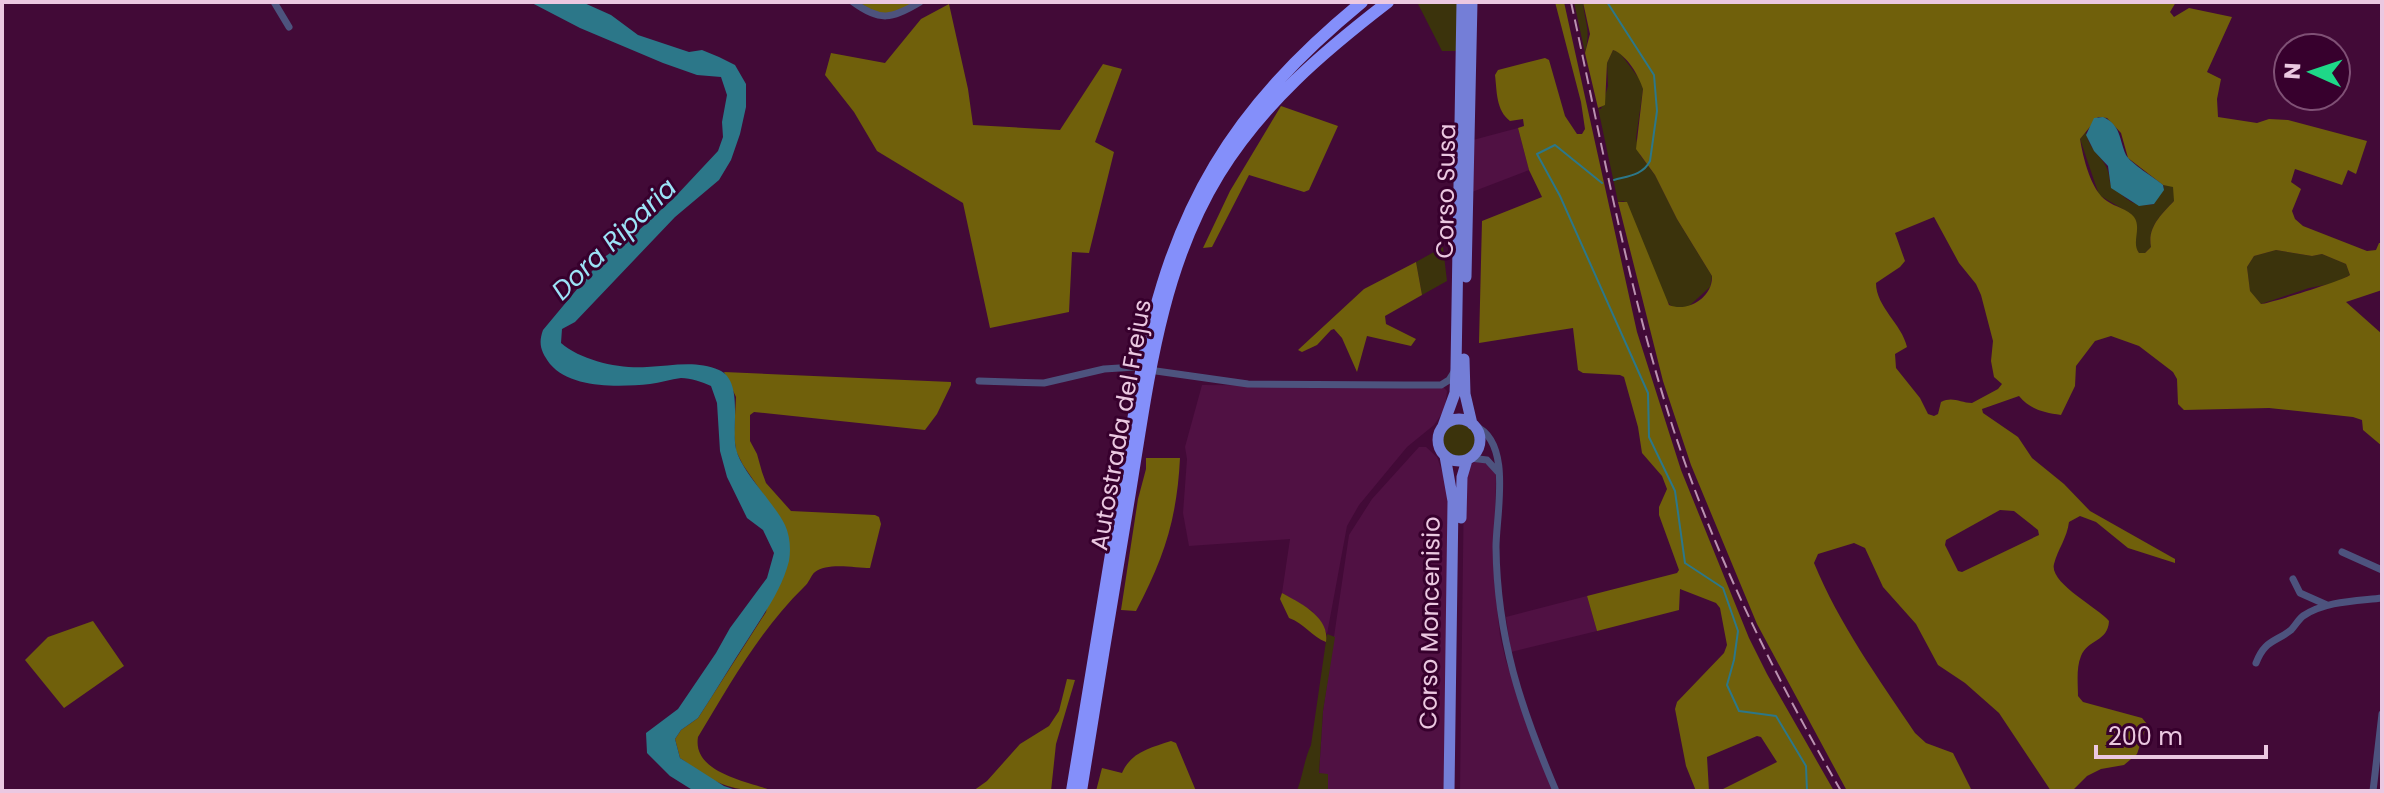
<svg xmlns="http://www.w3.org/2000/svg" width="2384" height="793" viewBox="0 0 2384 793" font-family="Poppins,sans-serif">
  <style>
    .built { fill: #501143 }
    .green { fill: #3b330c }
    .forest { fill: #70600b; fill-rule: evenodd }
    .water { fill: #2c7789 }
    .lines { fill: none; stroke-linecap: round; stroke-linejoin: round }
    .stream { stroke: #2c7789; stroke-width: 2 }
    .street { stroke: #4d537e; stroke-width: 7 }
    .primary { stroke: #747ed7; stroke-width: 11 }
    .highway { stroke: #848ffa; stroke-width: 12 }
    .rail { stroke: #bb92b1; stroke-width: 2; stroke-dasharray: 12 6; stroke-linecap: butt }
    .labels { text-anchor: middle; stroke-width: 6; stroke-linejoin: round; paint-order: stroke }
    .street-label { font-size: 24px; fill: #ebc8e1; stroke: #37002d }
    .water-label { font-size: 26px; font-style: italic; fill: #9ce3f7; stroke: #37002d }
  </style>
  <rect width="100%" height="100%" fill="#420a37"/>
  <path class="built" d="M1518,128l11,42 -57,22 1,-52z
    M1202,385l241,2 4,4 -2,18 -11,16 -27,22 -48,58 -12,21 -20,108 -15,-23 -30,-18 8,-54 -101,7 -6,-33 4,-54 -2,-12z
    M1419,447h7l11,10 11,31 -3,303h-117v-17h-9l4,-63 26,-176 23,-36z
    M1475,462h9l12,12 -2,103 6,59 6,25 47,130h-93l4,-310 7,-17z
    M1587,596l10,35 -86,21 -5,-35z"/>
  <path class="green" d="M1417,2h40v49h-15z
    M1574,2h9c2,23 8,26 2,51z
    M1613,50l7,3 21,28 2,8 -7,49 4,17 15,20 22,44 35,57 -2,11 -23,21h-14l-8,-9 -41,-98 -6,1 -20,-94 3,1 7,-23 -1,-23z
    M2086,132c4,24 23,24 24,51 14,14 23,26 44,21l10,-17 -1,-2 11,1v15c-12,13 -27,26 -23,46l-6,6h-6l-5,-7 2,-6 -5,-26 -32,-19 -19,-56z
    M1443,247l4,34 -25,14 -6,-33z
    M2276,250l36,6 10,-2 24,10 4,11 -15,8 -26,5 -48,16 -11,-12 -3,-25 7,-11z
    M1441 441a17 17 0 1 1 34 0a17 17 0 1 1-34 0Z
    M1327,634l8,3 -12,74 -4,62 9,1v17h-31c6,-16 7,-31 14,-46z"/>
  <path class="forest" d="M858,2h63l-37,15z
    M1555,2h9l73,330 44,138 68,168 18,36 67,117h-115l58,-29 -16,-25 -4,-1 -50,21 2,34h-13l-10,-25 -11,-57 2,-7 47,-49 3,-8 -7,-37 -4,-5 -36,-14 -1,21 -82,21 -10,-35 90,-23 2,-3 -20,-55v-8l8,-18 -5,-13 -20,-23 -4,-26 -14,-50 -4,-2 -37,-2 -5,-3 -5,-42 -94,15 3,-122 60,-24 -13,-27 -11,-42 6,-2 -1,-7 -13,2c-14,-11 -13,-29 -15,-46l3,-5 47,-12 4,2 16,56 12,18h5l3,-5 -4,-27z
    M1583,2h593l-6,10 4,5 15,-9 43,9 -25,55 14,7 -4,20 1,18 39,6 12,-4 19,1 79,21 -11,33 -8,-4 -6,15 -47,-16 -4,13 10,7 -9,22 3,8 8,7 64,25 9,-1 3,-7h3v47l-36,12 36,32v112l-19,-16 -1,-10 -9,-3 -84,-9 -85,2 -6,-6 -1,-25 -4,-7 -34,-26 -28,-10 -16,5 -19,25 -1,20 -14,29c-18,-3 -30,-5 -42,-19l-37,13 1,4 35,24 14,21 32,26 26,27 85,48v4l-47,-15 -32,-26 -16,-6 -11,6c-2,16 -11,27 -15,42 -5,19 43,43 55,57 -1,21 -21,18 -28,35 -5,12 -3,28 -3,40l5,6 59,16 5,6 -10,30 -13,11 -23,4 -14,7 -15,15h-21l-52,-78 -34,-30 -27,-18 -22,-41 -33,-37 -18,-39 -11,-5 -36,11 -4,9c25,61 65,116 101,170l11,10 27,10 19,38h-125l-90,-167 -66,-159 -28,-84 -45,-179h9l42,103c19,8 44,-8 43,-29l-35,-57 -22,-44 -19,-26 7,-60c-4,-13 -16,-34 -30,-39l-6,13 -2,42 -7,3 -13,-55 5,-19zM2098,117l9,1 14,15 7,25 35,27 10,2 1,14c-12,13 -27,26 -23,46l-6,6h-6c-8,-10 3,-25 -5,-36 -6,-8 -19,-10 -27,-16 -16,-10 -24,-44 -27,-62zM1934,217l25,46 17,21 5,11 12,46 -2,20 3,16 8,7 -4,5 -26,14c-12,0 -19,-7 -31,-1l-3,12 -4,2 -6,-2 -8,-16 -24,-30 -1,-14 12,-7c-5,-23 -31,-40 -31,-64l24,-16 5,-6 -10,-28zM2276,250l36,6 10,-2 24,10 4,11c-6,5 -79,28 -89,29l-11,-13 -3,-24 7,-11zM2000,510l14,1 24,19 1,5 -77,37 -4,-1 -13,-26 1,-5z
    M949,4l19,85 5,36 87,5 43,-66 19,5 -27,73 19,10 -25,101 -17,-1 -3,60 -79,16 -27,-125 -86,-52 -23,-39 -29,-37 6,-22 54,10 36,-44z
    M1281,106l57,20 -29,64 -5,2 -55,-17 -37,72 -9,1 27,-57z
    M1416,262l6,33 -37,21 1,8 30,15 -5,7 -44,-10 -10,36 -15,-34 -8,-9 -3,1 -14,15 -15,7 -4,-2 66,-61z
    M724,372l227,10v3l-14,29 -12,16 -171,-18 -4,3v26l7,13 5,18 4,11 25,28 84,4 4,2 2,7 -11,44c-14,0 -43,-6 -55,4 -4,3 -6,11 -11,15 -44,43 -74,97 -106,150 -6,36 51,45 76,54 -47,0 -56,-6 -94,-33l-5,-19 6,-9 17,-12 68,-106 19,-86 -42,-61 -7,-14 -2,-17 2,-37z
    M1146,458h34c-3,61 -16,100 -44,153l-15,-1 17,-111 8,-30z
    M1282,593c18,10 48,24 44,49 -14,-5 -22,-19 -37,-24l-9,-19z
    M93,621l31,45 -60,42 -39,-48 23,-23z
    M1067,679l8,1 -19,64 -5,47h-78l14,-10 33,-37 29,-18 10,-15z
    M1171,741l5,2 20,48h-100l6,-23 20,5c9,-21 28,-25 49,-32z"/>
  <path class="water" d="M530,2h52l29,13 27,20 51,17 13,-2 17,7 16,8 11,19v23l-6,27 -9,26 -12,20 -44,37 -100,105 -13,7 -1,14c21,18 59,26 86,24 24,-1 49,-7 72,3 25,11 12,57 17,79 6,24 37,52 49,76 5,11 6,24 4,36 -7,28 -24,51 -39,75 -18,27 -34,55 -52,82l-17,12 -6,9 5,19 44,28 15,5h-45l-24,-15 -23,-23 -1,-20 32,-24 38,-56 14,-25 37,-50 7,-25 -11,-23 -16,-12 -20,-41 -7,-26 -3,-48 -6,-17c-9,-4 -20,-8 -30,-8 -10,1 -21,5 -31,6 -30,3 -79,5 -100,-20 -9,-12 -12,-20 -7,-34l60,-72 23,-16 48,-44 44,-47 5,-14 -1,-15 5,-27 -6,-18 -24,-2 -34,-12 -83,-35z
    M2103,117c18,8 16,22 23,38 4,8 29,23 37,30l1,5 -10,14 -15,2 -28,-18 -3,-22 -14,-15 -8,-16 8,-17z"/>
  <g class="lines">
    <path class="stream" d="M1607,2l47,73 3,36 -7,50c-7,14 -22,15 -36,19
      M1602,183l-47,-38 -18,9 23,42 88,197 1,44 26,54 10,72 38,25 15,43 -4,29 -7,25 12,26 37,5 30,50 1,25"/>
    <path class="street" d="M274,2l15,25
      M853,2c27,20 39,17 67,0
      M1156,371l92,13 157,1h36l8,-5 5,-8
      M979,381l65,2 60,-14 31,-2
      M1475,426c38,16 21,89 21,121 1,91 25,162 60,244
      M1470,458l17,2 11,12
      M2342,552l40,18
      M2293,579l7,14 27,12
      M2256,663c9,-23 18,-20 35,-33 4,-4 7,-10 12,-14 22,-15 54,-15 79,-18
      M2373,791l9,-77"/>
    <path class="primary" d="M1466,277l6,-275
      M1464,359l1,35 7,30
      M1438 440a21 21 0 1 1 42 0a21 21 0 1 1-42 0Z
      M1443,426l12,-33 1,-25 6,-366
      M1445,456l8,45 -4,290
      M1461,518l1,-41 5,-17"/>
    <path class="highway" d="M1072,791l69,-419c32,-165 91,-263 221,-370
      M1081,791c16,-100 32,-199 49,-299 18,-109 30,-222 89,-318 44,-71 104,-122 169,-172"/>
    <path class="rail" d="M1571,2c31,142 57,287 102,426 42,128 101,247 168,363"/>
  </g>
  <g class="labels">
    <g class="street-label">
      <text transform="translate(1446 191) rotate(-89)" y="8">Corso Susa</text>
      <text transform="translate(1121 425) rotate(-80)" y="8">Autostrada del Frejus</text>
      <text transform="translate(1430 623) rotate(-89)" y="8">Corso Moncenisio</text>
    </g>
    <g class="water-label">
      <text transform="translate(614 239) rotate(-44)" y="9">Dora Riparia</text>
    </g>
  </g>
  <rect width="2384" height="793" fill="none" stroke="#ebc8e1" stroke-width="8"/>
  <g transform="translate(2312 72) rotate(273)"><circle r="38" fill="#37002d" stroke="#7f5075" stroke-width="2"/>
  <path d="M0-6L14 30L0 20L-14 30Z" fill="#1ed888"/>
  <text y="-12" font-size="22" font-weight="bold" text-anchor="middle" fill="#ebc8e1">N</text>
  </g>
  <path d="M2096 745v12h170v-12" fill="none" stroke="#ebc8e1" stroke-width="4"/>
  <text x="2108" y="745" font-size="24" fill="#ebc8e1" stroke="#37002d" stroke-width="6" paint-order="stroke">200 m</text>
</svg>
